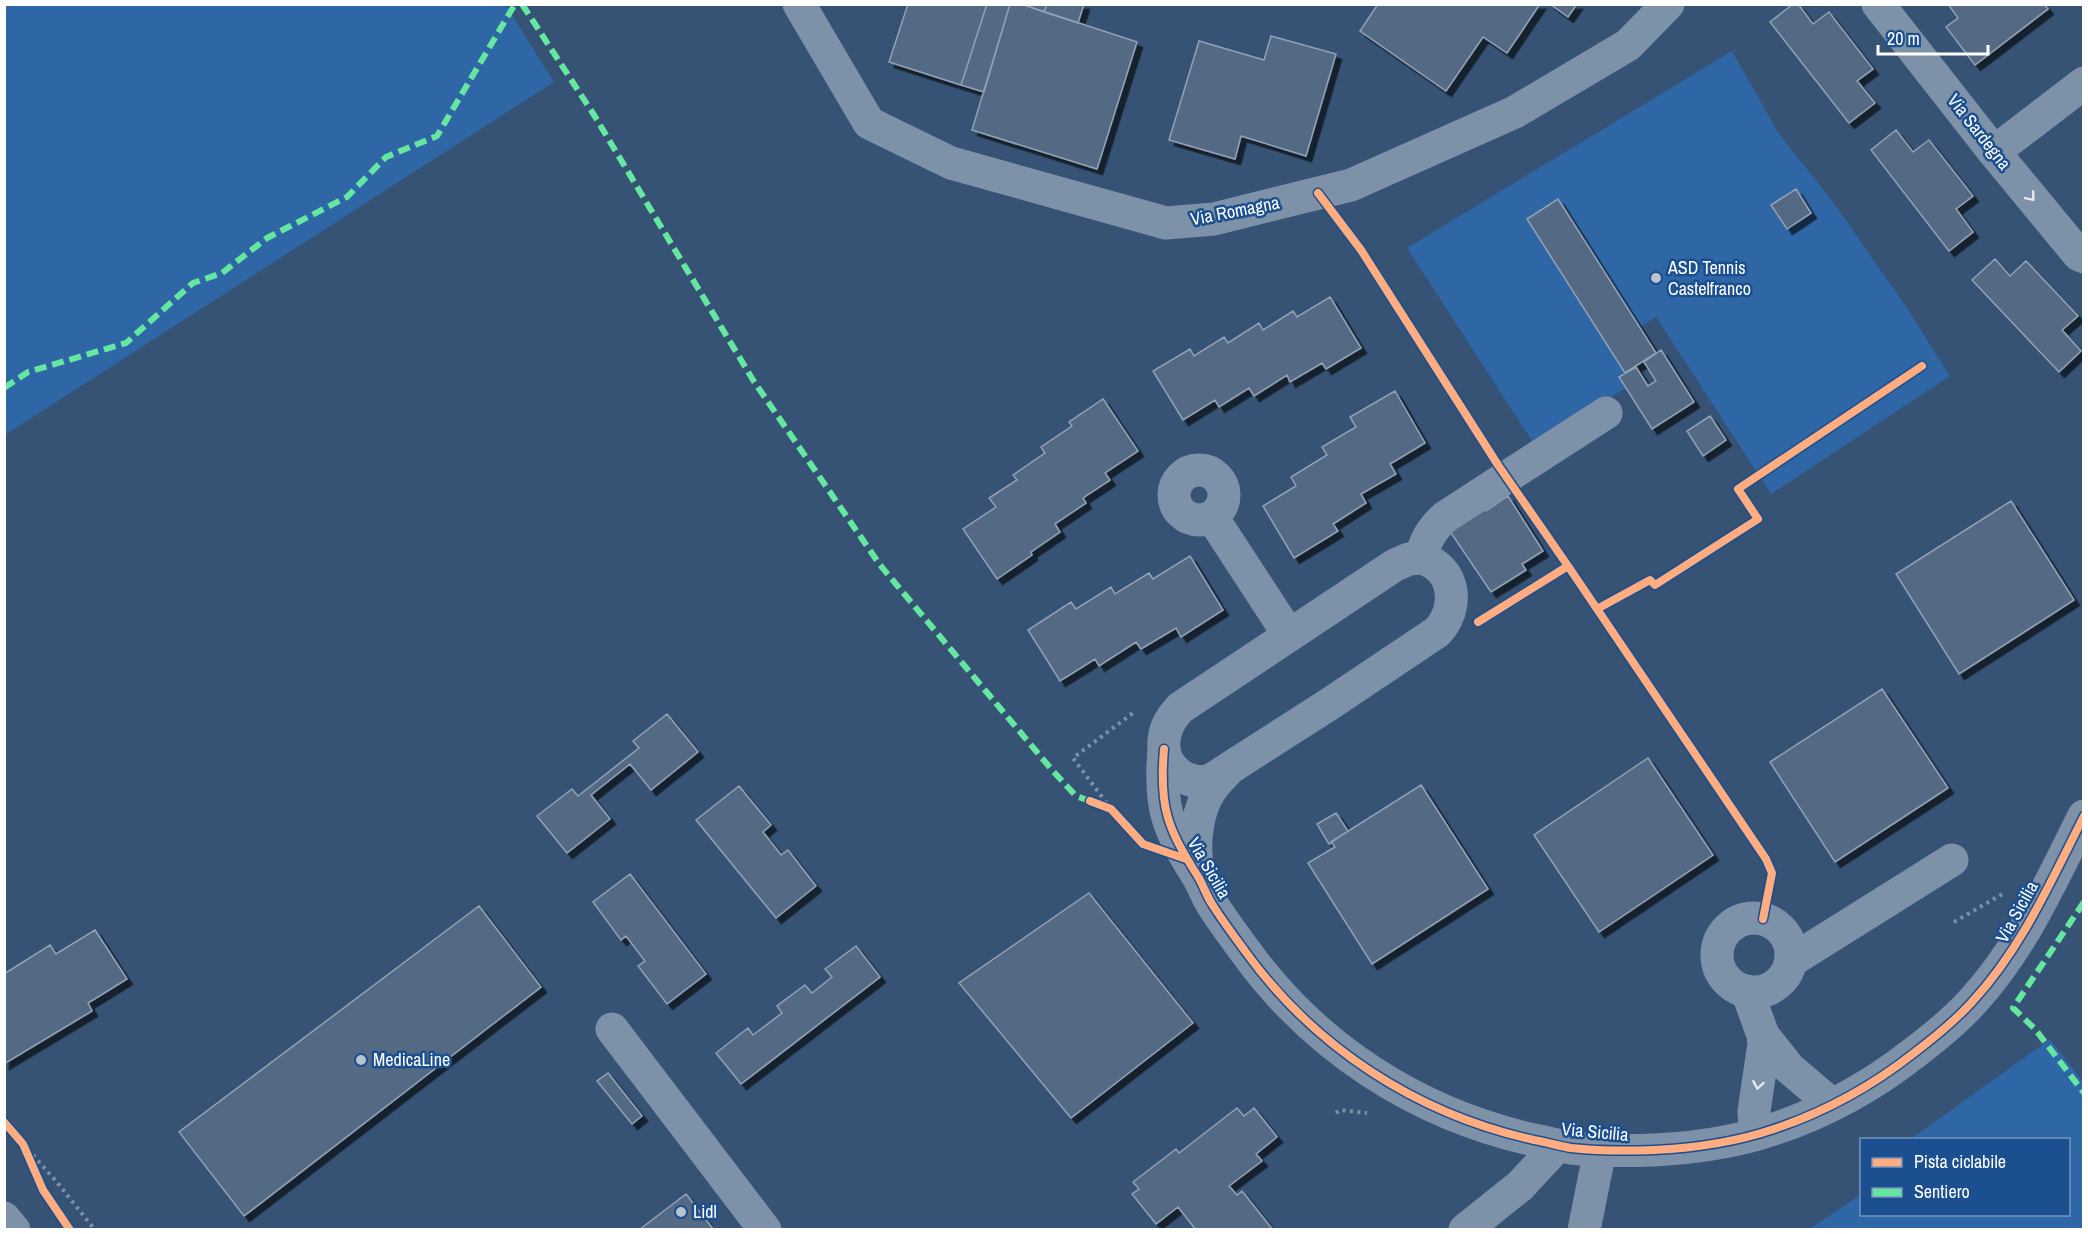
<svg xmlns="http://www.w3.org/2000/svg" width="2088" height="1234" viewBox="0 0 2088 1234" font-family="'Archivo Narrow',sans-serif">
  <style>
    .green { fill: #2f66a5 }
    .building { fill: #526984; stroke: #92a2b6; stroke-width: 1.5; filter: url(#shadow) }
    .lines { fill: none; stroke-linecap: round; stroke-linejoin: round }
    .path { stroke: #7d92a8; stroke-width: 4; stroke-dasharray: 3 4.5; stroke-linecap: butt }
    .minor { stroke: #7d92a8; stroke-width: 33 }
    .quiet { stroke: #66e7a1; stroke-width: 6; stroke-dasharray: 12 6; stroke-linecap: butt }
    .cycleway-casing { stroke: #1b4f8f; stroke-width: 11 }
    .cycleway { stroke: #ffac80; stroke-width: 8 }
    .oneway { stroke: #e5e9ee }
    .poi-dot { fill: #b9c2ce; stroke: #1b4f8f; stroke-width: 2 }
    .labels { text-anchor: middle; stroke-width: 5; stroke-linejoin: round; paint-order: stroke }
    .street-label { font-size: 18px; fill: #fff; stroke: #1b4f8f }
    .poi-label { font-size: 18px; fill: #fff; stroke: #1b4f8f; text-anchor: start }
  </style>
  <defs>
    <filter id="shadow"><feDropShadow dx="5.5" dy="5.5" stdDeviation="0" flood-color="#0009"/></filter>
  </defs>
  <rect width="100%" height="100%" fill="#365274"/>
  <path class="green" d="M5,4l501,1 48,77 -549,353z
    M1732,51l47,83 54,68 74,106 43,68 -179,118 -115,-177 -16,10 16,26 -37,24 7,11 -92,56 -127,-196z
    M2050,1039l33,43v147h-273l51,-35 1,20h206v-74l-157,-1z"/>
  <path class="building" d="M908,4h79l-26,81 -72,-23z
    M987,4h23l-26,88 -23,-7z
    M1010,4h11l116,38 -40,127 -125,-39z
    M1021,4h26l-3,8z
    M1047,4h37l-6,19 -34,-11z
    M1378,4h162l-33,49 -24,-16 -37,54 -86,-60z
    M1550,4h27l-9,13z
    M1793,4h5l15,20 16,-12 44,57 -16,12 18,22 -26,20 -79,-101z
    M1948,4h96l4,5 -73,56 -29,-38 12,-9z
    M1271,36l65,18 -30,102 -65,-20 -6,23 -66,-19 30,-99 65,19z
    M1896,130l17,22 16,-12 44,56 -17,13 17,23 -24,19 -78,-101z
    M1796,189l15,24 -24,16 -16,-24z
    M1558,199l98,154 -31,20 -98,-154z
    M1995,259l15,17 16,-15 52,55 -16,14 19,21 -22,21 -87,-92z
    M1330,297l31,51 -35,21 -4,-6 -32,19 -3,-7 -33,21 -5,-8 -30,19 -4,-7 -32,20 -30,-49 37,-22 4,7 30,-19 4,6 31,-20 4,7 30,-19 4,6z
    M1661,350l33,52 -42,27 -33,-52 17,-10 12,19 8,-5 -12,-19z
    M1395,391l30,52 -35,21 6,10 -35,20 5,9 -33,21 5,7 -44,27 -31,-52 33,-20 -5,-9 36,-22 -5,-8 34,-20 -6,-10z
    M1103,399l35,52 -33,22 5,7 -27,18 3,5 -31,21 5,8 -29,20 1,3 -35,24 -34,-50 33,-22 -7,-9 28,-18 -4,-5 32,-22 -4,-6 31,-21 -3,-4z
    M1710,416l16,24 -23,16 -16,-25z
    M1508,496l35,55 -21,13 4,6 -35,22 -42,-62 35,-23 2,4z
    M2011,501l63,99 -115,74 -63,-100z
    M1190,556l33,54 -42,27 -5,-9 -35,21 -5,-7 -37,24 -4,-7 -35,22 -32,-51 43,-28 5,7 35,-22 4,7 34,-21 4,6z
    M1882,689l66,99 -113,74 -65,-100z
    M667,714l31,38 -47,38 -21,-26 -39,31 19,24 -43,34 -30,-37 35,-27 6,7 61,-48 -6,-7z
    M1648,758l65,97 -114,77 -65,-97z
    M1421,785l67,104 -116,75 -64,-101 27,-16 -4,-5z
    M739,786l32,39 -8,7 18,23 7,-5 28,36 -40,32 -80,-98z
    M1336,813l12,18 -19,13 -12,-20z
    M630,874l76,100 -39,30 -29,-38 7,-5 -19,-25 -5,4 -28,-38z
    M1089,893l104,130 -122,95 -112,-135z
    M479,906l62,81 -297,229 -65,-84z
    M95,930l32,49 -39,24 4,8 -88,53v-90l46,-29 6,9z
    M856,946l24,31 -139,107 -25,-31 32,-25 5,7 29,-22 -5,-7 28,-21 7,8 20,-16 -7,-8z
    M608,1073l34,43 -10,8 -35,-43z
    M1237,1108l7,8 10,-8 23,29 -21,17 6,7 -33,25 8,9 5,-4 31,39h-77l-18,-23 -22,17 -24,-30 7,-5 -6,-7 43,-33 3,4z
    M686,1194l28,36h-75z"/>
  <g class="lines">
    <path class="path" d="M1111,809l-38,-51 60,-45
      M1954,922l50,-29
      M1336,1113l4,-3 27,3
      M23,1144l33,37 39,49"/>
    <path class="minor" d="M799,4l70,119 82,40 215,60 48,-4 137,-34 164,-73 113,-67 40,-41
      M1878,4l116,148 85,103 5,2
      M1994,152l90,-69
      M1174 495a25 25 0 1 1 50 0a25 25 0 1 1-50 0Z
      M1212,517l77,118
      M1421,558c35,10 39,50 16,74l-109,73 -117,75c-24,8 -50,-14 -47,-39 1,-14 7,-23 16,-33l215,-143 14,-6z
      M1421,558c4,-18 11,-29 24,-41l161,-104
      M1164,749c-5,58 3,78 33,126 6,9 9,20 15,29 10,16 22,32 33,47 70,97 172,163 289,189 12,2 25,6 37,8 28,3 56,3 83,2 41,-2 82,-8 120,-21 51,-17 98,-43 140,-76 21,-16 41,-32 58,-51 50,-54 79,-121 112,-186
      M1199,877c-6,-25 -4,-58 8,-81 5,-10 13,-18 21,-26
      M1717 955a37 37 0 1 1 74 0a37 37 0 1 1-74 0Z
      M1791,961l161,-101
      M1747,991l16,44 1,9 -10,67 1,24
      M612,1029l153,201
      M1763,1035l26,33 33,28 7,10
      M4,1218l10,12
      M1465,1230l55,-44 38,-41
      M1584,1230l16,-80"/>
    <path class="quiet" d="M522,4l72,111 159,265 127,185 172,205 24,26 14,5
      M4,388l24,-16 98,-29 67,-60 29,-10 45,-35 80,-41 39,-40 51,-21 78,-132
      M2084,902l-71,106 22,21 49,64"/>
    <g class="cycleway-casing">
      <path id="cycleway" d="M1318,193l43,57 137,215 70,101
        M1597,609l53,-29 5,5 103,-66 -20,-30 184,-123
        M1478,622l90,-56 198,293 6,14 -9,46
        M1164,749c-5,58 3,78 33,126 6,9 9,20 15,29 10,16 22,32 33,47 70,97 172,163 289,189 12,2 25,6 37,8 28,3 56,3 83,2 41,-2 82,-8 120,-21 51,-17 98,-43 140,-76 21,-16 41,-32 58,-51 50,-54 79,-121 112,-186
        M1090,801l21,8 32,35 43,15
        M4,1122l19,22 20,46 27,40"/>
    </g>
    <use href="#cycleway" class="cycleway"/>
  </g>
  <defs><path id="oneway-chevron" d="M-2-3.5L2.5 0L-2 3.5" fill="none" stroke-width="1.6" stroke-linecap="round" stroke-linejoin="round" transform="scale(1.5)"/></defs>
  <g class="oneway">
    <use href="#oneway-chevron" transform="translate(2031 197) rotate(50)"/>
    <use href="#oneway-chevron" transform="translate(1758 1085) rotate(100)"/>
  </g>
  <g class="poi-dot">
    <circle cx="1656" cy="278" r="6"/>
    <circle cx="361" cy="1060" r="6"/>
    <circle cx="681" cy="1212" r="6"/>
  </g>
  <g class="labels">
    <g class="street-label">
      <text transform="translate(1979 132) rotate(52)" y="6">Via Sardegna</text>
      <text transform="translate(1235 211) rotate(-11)" y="6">Via Romagna</text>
      <text transform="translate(1209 868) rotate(60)" y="6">Via Sicilia</text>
      <text transform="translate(2017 912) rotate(-61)" y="6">Via Sicilia</text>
      <text transform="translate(1595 1132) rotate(5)" y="6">Via Sicilia</text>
    </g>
    <g class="poi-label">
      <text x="1668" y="274">ASD Tennis<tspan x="1668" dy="21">Castelfranco</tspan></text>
      <text x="373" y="1066">MedicaLine</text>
      <text x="693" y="1218">Lidl</text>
    </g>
  </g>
  <rect width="2088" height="1234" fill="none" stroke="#ffffff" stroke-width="12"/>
  <rect x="1860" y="1138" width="210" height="78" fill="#1b4f8f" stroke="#7695bc" stroke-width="1.5"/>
  <rect x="1872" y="1158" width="30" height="9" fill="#ffac80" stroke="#7695bc" stroke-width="1.5"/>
  <text x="1914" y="1168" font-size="18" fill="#ffffff">Pista ciclabile</text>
  <rect x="1872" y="1188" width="30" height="9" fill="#66e7a1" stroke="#7695bc" stroke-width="1.5"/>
  <text x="1914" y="1198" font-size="18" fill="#ffffff">Sentiero</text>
  <path d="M1878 45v9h110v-9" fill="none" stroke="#ffffff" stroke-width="3"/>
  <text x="1887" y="45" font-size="18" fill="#ffffff" stroke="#1b4f8f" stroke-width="4.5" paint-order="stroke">20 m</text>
</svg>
